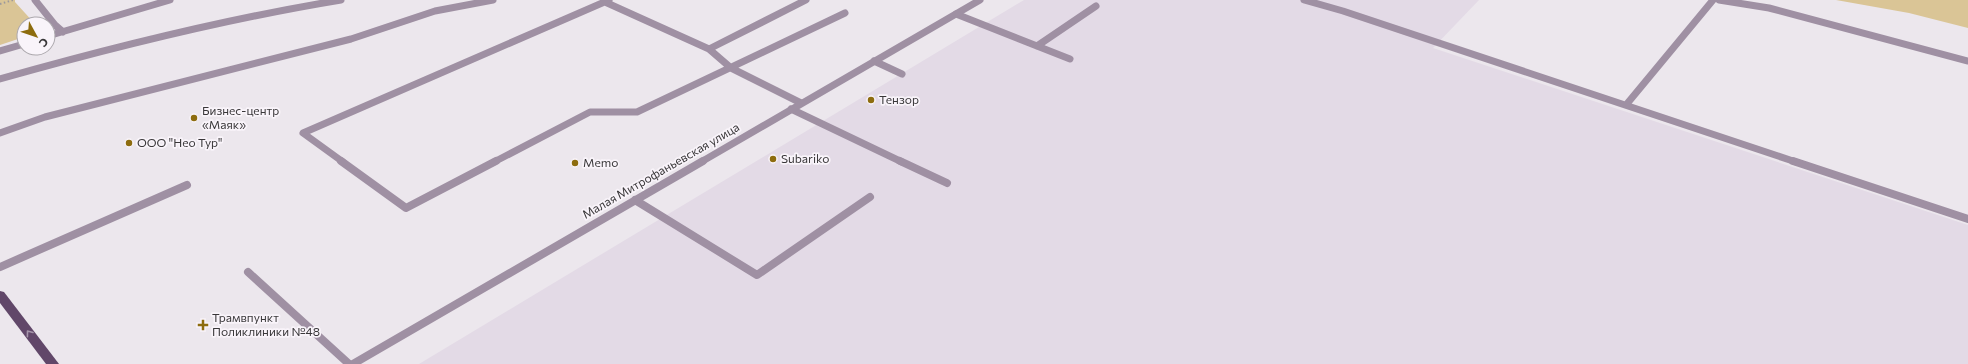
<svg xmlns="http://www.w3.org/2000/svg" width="1968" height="364" viewBox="0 0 1968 364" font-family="Commissioner,sans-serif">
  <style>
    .built { fill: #e3dae6 }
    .green { fill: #dac596 }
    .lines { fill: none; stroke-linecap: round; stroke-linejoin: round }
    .path { stroke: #9b989c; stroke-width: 2; stroke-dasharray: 1.5 2.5; stroke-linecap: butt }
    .service-far1 { stroke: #9f90a3; stroke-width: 7 }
    .service { stroke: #9f90a3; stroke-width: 8 }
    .tertiary-far1 { stroke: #9f90a3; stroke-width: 7 }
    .tertiary { stroke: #9f90a3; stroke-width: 8 }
    .primary { fill: #614769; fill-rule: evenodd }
    .oneway { stroke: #a595aa }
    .poi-dot { fill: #8d6c0e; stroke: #f9f4fa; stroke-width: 1.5 }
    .labels { text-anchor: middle; stroke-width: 3.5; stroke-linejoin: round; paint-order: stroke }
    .poi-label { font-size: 12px; fill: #393739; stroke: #f9f4fa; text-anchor: start }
    .street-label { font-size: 12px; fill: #393739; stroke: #f9f4fa }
  </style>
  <rect width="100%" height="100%" fill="#ece7ed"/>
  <path class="built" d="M1024,0h455l-46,48 535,177v139h-1549z"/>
  <path class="green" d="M0,0h15v2l20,22h-11v13l-24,8z
    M1836,0h132v28l-59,-15z"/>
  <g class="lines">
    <path class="path" d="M0,4l13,-4"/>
    <path class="service-far1" d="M35,0l20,25 8,7
      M1304,0l39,11 453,151
      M1719,0l50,8 199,53
      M605,2l104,47
      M956,14l114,45
      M48,36l122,-36
      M1037,46l59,-40
      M0,51l24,-7
      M874,61l28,13
      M0,79c113,-32 225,-60 341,-79
      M801,103l-70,-35 -22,-19 97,-49
      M1626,105l87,-105
      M791,109l111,53
      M0,133l45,-16 306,-78 84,-28 58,-11
      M343,162l-40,-29 306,-133
      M494,162l96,-50h47l208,-99"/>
    <path class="service" d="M341,161l65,47 90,-47
      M900,161l47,22
      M1793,161l175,58
      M635,200l122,75 113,-78
      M0,267l187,-82
      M248,272l101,92"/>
    <path class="tertiary-far1" d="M701,162l279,-162"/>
    <path class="tertiary" d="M353,364l350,-203"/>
    <path class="primary" d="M0,291l4,1 55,72h-13l-46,-61z"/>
  </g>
  <defs><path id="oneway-chevron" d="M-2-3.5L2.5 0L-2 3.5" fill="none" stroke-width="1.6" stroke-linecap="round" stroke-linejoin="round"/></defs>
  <use class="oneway" href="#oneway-chevron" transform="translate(29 333) rotate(-127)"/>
  <g class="poi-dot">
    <circle cx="871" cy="100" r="4"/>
    <circle cx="194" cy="118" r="4"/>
    <circle cx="129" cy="143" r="4"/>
    <circle cx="773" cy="159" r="4"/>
    <circle cx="575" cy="163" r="4"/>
    <path d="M201 319h4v4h4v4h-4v4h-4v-4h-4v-4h4z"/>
  </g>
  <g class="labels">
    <g class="poi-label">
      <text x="879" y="104">Тензор</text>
      <text x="202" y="115">Бизнес-центр<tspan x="202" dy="14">«Маяк»</tspan></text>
      <text x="137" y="147">ООО "Нео Тур"</text>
      <text x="781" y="163">Subariko</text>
      <text x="583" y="167">Memo</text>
      <text x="212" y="322">Трамвпункт<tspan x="212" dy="14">Поликлиники №48</tspan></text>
    </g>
    <g class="street-label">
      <text transform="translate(661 171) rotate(-30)" y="4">Малая Митрофаньевская улица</text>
    </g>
  </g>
  <g transform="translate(36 36) rotate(130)"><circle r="19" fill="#f9f4fa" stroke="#aca8ad"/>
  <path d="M0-3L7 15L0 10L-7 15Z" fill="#8d6c0e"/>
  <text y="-6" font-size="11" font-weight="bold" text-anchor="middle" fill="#393739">С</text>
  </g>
</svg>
